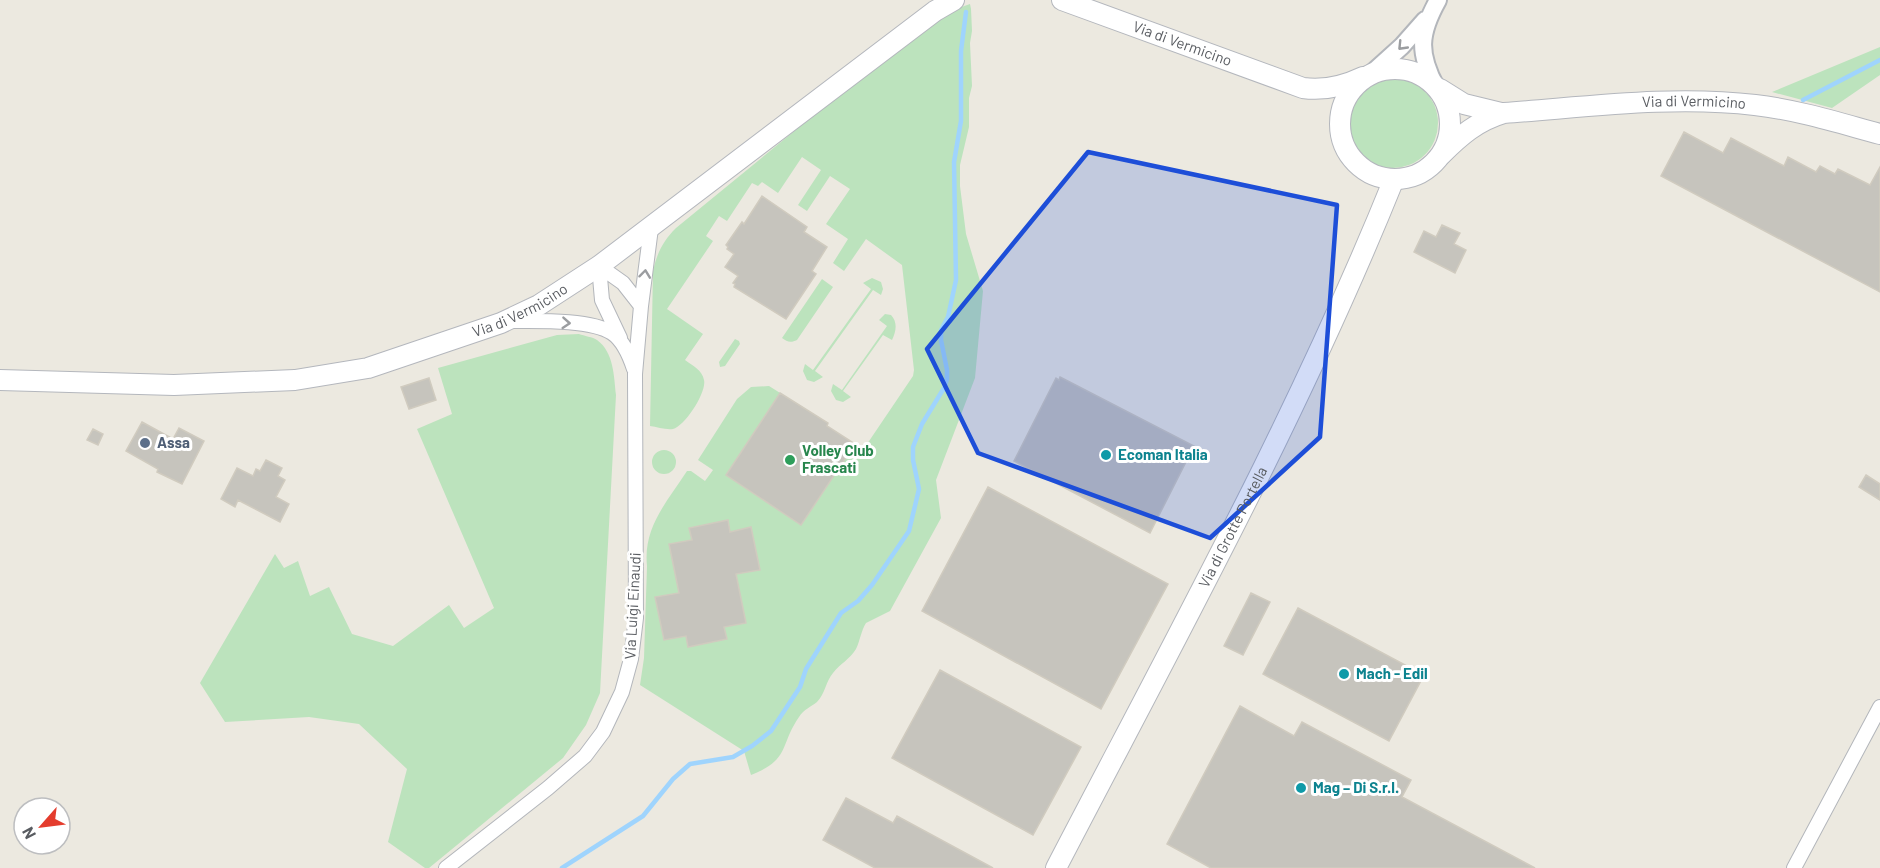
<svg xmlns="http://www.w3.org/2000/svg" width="1880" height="868" viewBox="0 0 1880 868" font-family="Barlow,sans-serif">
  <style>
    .green { fill: #bce3bd }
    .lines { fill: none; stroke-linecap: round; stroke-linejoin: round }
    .stream { stroke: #9fd4fd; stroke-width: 4.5 }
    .building { fill: #c6c4bd; stroke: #d0cbbf; stroke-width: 1.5 }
    .minor-casing { stroke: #b3b6bb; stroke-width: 16 }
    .tertiary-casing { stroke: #b3b6bb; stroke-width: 20 }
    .secondary-casing { stroke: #b4b7bd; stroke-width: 22 }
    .minor { stroke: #fff; stroke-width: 14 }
    .tertiary { stroke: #fff; stroke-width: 16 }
    .secondary { stroke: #fff; stroke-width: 20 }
    .oneway { stroke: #9b9da0 }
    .marked { fill: #1d4ed8; fill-opacity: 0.2; stroke: #1d4ed8; stroke-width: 4.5; stroke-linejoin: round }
    .service-dot { fill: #5c6f8a; stroke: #fff; stroke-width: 2 }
    .culture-dot { fill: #0f9aa8; stroke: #fff; stroke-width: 2 }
    .leisure-dot { fill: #2e9e5b; stroke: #fff; stroke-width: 2 }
    .labels { text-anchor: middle; stroke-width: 6; stroke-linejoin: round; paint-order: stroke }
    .street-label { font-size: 15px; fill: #595c61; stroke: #fff }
    .service-label { font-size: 15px; font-weight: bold; fill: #4e5e75; stroke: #fff; text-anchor: start }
    .leisure-label { font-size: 15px; font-weight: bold; fill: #27864d; stroke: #fff; text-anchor: start }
    .culture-label { font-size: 15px; font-weight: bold; fill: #0d838f; stroke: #fff; text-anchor: start }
  </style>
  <rect width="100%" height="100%" fill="#ece9e0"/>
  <path class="green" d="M970,4l1,5 1,22 -2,12 2,43 -3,12v29l-9,38v21l6,48 17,57 -8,87 -39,102 5,38 -51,93 -24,12c-5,8 -6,18 -10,26 -6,10 -16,15 -23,24 -7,8 -8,21 -16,29 -6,5 -13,7 -18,15 -20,29 -8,42 -48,58l-7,-24 -104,-66 4,-27 3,-92c-4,-39 20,-64 40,-95h4l14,10 8,-11 -15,-10 39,-61 14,-12 18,-1 59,37 -1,3 36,24 50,-74 1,-6 -12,-105 -36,-26 -22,32 -11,-8 15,-24 -22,-15 24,-35 -20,-13 -23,35 -9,-6 23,-35 -19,-13 -24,36 -16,-11 -4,4 -6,-3 -25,38 -8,-5 -13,20 7,5 -46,68 36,25 -18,26c8,6 17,10 19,20 3,12 -19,46 -31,49 -7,1 -16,-2 -23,-3l3,-155c4,-18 10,-30 23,-43l232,-190 45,-28z
    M1880,47v28l-48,33 -60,-16z
    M1348 123a45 45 0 1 1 90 0a45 45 0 1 1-90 0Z
    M872,278l9,4 2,7 -2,6 -8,-5 -58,81 8,6 -9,5 -7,-2 -4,-9 2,-7 8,6 58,-81 -8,-6z
    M822,279l11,8 -36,53c-6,3 -10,2 -15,-2z
    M885,314l6,1c7,7 5,17 1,25l-9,-5 -40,56 8,6 -8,5 -7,-2 -5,-9 2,-7 9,6 45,-64 -8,-6z
    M579,334c5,2 14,3 18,6 17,12 17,37 19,55l-16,298 -14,32 -23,33 -134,110h-4l-37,-26 19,-73 -48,-45 -50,-7 -84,5 -25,-39 75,-129 9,14 14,-7 12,35 19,-9 23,47 41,12 56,-41 15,23 30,-20 -77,-179 35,-15 -14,-46 119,-33z
    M735,339l4,2 1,3 -15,22 -5,1 -1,-5z
    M652 462a12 12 0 1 1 24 0a12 12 0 1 1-24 0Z"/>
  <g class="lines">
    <path class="stream" d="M1803,100l77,-40
      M562,868l81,-52 30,-37 17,-15 43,-7 19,-11 19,-15 29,-44 6,-18 35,-56 17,-12 14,-16 37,-54 10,-42 -6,-29v-13l9,-23 22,-36 3,-9v-9l-6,-30v-10l7,-13 8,-37 -2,-118 7,-41v-70l5,-39"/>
  </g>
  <path class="building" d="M1684,132l39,21 8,-15 53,28 4,-9 28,15 4,-6 15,8 3,-5 32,16 10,-18v125l-219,-116z
    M762,196l45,31 -3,5 23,15 -15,24 4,3 -30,45 -52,-32 1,-3 -2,-1 5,-7 -13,-9 9,-13 -7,-5 1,-2 -2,-2 16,-23 2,2z
    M1442,225l18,8 -6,11 12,6 -11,23 -41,-21 10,-21 12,6z
    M1060,377l134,69 -44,87 -136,-72 42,-83 3,2z
    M429,378l7,22 -27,9 -8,-22z
    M780,393l48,30 -1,3 28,18 -54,81 -75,-50z
    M142,422l31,17 6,-11 25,13 -22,43 -25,-12 1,-3 -32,-18z
    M93,429l10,5 -5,11 -11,-5z
    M266,460l16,8 -4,8 7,4 -9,17 13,7 -9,18 -42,-22 -3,7 -14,-8 16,-31 16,8 3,-7 4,2z
    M1866,475l14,9v16l-21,-13z
    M988,487l180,97 -67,125 -179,-98z
    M728,520l2,12 21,-5 9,43 -24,4 10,49 -22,4 3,12 -39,8 -2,-11 -22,4 -9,-43 24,-4 -10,-49 23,-4 -3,-12z
    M1251,593l19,9 -27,53 -19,-9z
    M1298,608l126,67 -35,66 -126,-67z
    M940,670l141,77 -48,88 -141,-77z
    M1240,706l54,30 8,-14 109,58 -9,17 133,71h-324l-44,-24z
    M846,798l47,25 4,-7 96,52h-118l-52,-28z"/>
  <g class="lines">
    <g class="minor-casing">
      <path id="minor" d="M599,266l3,34 18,38
        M599,266l24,17 18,23
        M510,321c26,0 81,-2 102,12 12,8 18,24 22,36
        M446,868l102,-80 37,-32 18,-24 19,-40 9,-33 5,-41 -1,-244 6,-68 10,-78
        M1794,868l86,-161"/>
    </g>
    <g class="tertiary-casing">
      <path id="tertiary" d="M1371,74l31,-28 23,-26
        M1436,87c-18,-34 -17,-53 2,-87"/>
    </g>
    <g class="secondary-casing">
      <g id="secondary">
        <path id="s1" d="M1062,0l241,88c21,3 41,-2 60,-11"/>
        <circle cx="1395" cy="124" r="55"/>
        <path d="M1440,89l24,15 37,9"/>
        <path id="s2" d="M1441,155c19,-19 36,-34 63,-42 83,-6 168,-18 251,-8 43,5 84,18 125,29"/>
        <path id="s3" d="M0,380l174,5 121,-5 73,-12 133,-45 38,-18 60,-39 336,-255 19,-11"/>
        <path id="s4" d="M1056,868c118,-227 242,-451 338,-689"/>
      </g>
    </g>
    <use href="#minor" class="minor"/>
    <use href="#tertiary" class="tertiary"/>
    <use href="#secondary" class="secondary"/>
  </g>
  <defs><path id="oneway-chevron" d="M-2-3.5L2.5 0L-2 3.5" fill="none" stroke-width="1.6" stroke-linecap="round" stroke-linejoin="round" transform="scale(1.5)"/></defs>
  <g class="oneway">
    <use href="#oneway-chevron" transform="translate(1402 46) rotate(134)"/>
    <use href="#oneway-chevron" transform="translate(645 274) rotate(-83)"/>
    <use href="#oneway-chevron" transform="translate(566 323) rotate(4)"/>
  </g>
  <path class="marked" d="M1088,152l249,53 -17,232 -110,101 -232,-85 -51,-104z"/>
  <circle class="service-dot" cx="145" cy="443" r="6"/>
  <g class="culture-dot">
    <circle cx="1106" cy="455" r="6"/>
    <circle cx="1344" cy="674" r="6"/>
    <circle cx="1301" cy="788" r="6"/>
  </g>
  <circle class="leisure-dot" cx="790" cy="460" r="6"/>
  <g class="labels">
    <g class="street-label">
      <text dy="5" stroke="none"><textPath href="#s1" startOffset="128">Via di Vermicino</textPath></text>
      <text dy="5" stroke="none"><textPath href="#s2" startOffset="267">Via di Vermicino</textPath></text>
      <text dy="5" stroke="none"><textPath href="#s3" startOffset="532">Via di Vermicino</textPath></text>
      <text dy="5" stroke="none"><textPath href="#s4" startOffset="384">Via di Grotte Portella</textPath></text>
      <text transform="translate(633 606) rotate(-87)" y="5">Via Luigi Einaudi</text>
    </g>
    <g class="service-label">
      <text x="157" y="448">Assa</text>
    </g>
    <g class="leisure-label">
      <text x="802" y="456">Volley Club<tspan x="802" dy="17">Frascati</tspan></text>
    </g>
    <g class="culture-label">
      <text x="1118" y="460">Ecoman Italia</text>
      <text x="1356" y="679">Mach - Edil</text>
      <text x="1313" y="793">Mag – Di S.r.l.</text>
    </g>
  </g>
  <g transform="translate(42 826) rotate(242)"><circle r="28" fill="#ffffff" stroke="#bdbec0" stroke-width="1.5"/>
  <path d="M0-4.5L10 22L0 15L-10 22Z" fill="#e43c2d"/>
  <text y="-9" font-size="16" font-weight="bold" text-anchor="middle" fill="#595c61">N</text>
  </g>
</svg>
